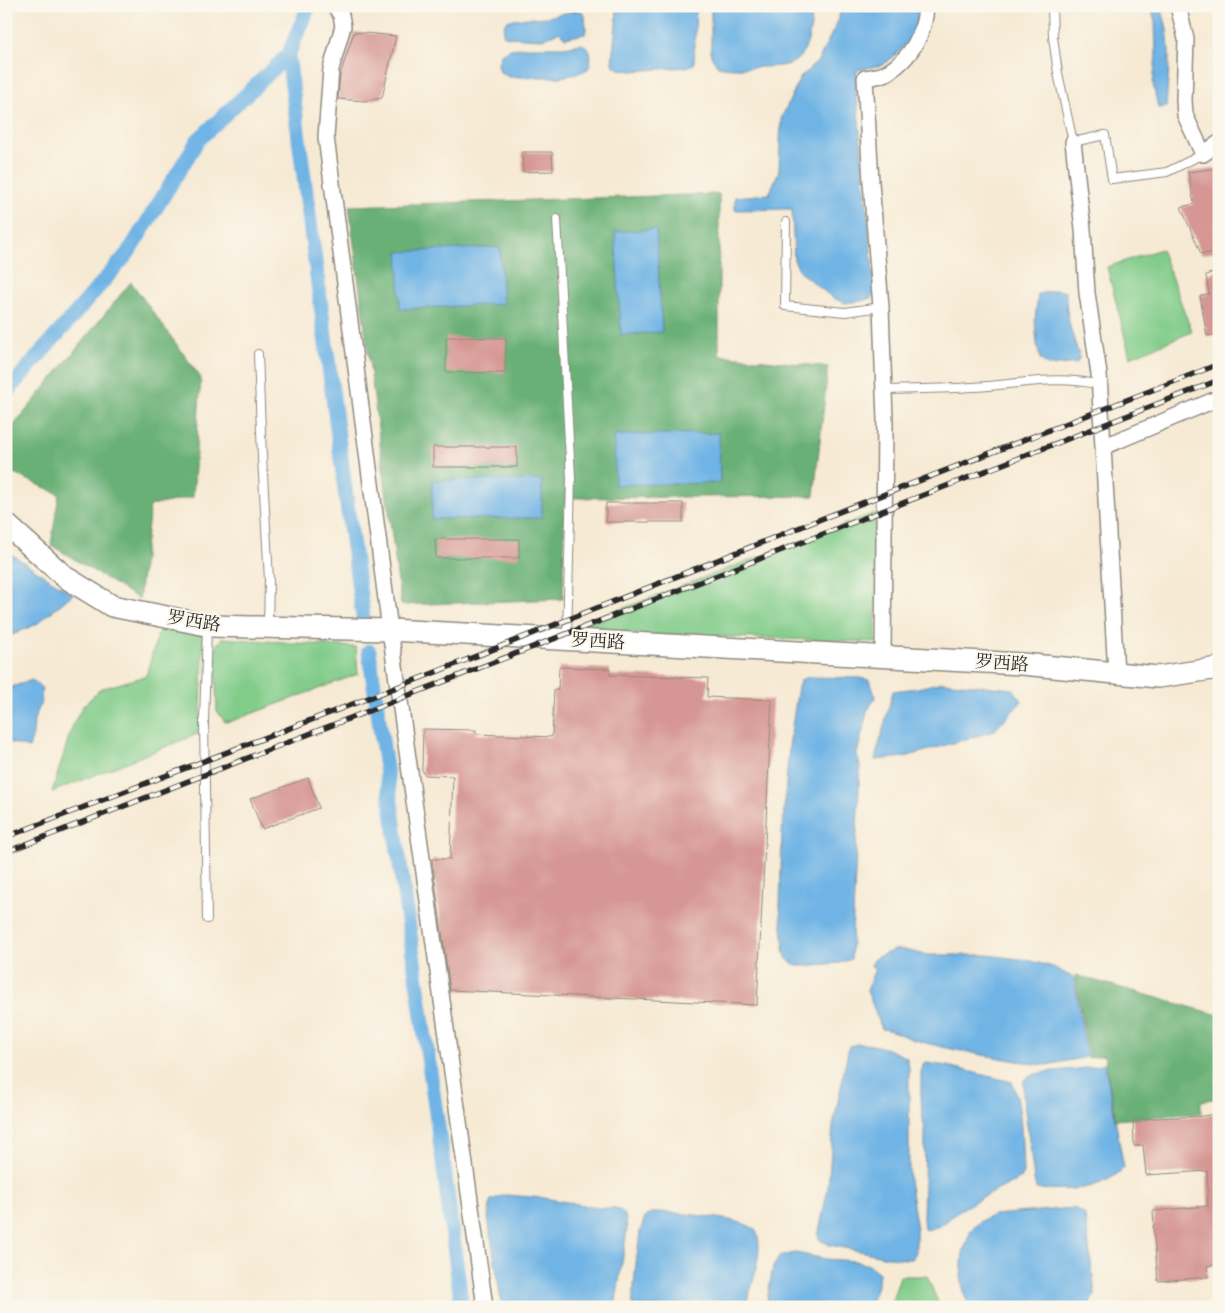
<svg xmlns="http://www.w3.org/2000/svg" width="1225" height="1313" viewBox="0 0 1225 1313" font-family="'Old Standard TT','Noto Serif SC',serif">
  <style>
    .green { fill: #82cc8a; stroke: #567c5a }
    .forest { fill: #69b076; stroke: #4a6e50 }
    .water { fill: #6fb4e5; stroke: #4d7088 }
    .lines { fill: none; stroke-linecap: round; stroke-linejoin: round }
    .canal { stroke: #6fb4e5; stroke-width: 15 }
    .building { fill: #d69693 }
    .lane-casing { stroke: #908a80; stroke-width: 10 }
    .street-casing { stroke: #908a80; stroke-width: 18 }
    .secondary-casing { stroke: #908a80; stroke-width: 24 }
    .lane { stroke: #fff; stroke-width: 8 }
    .street { stroke: #fff; stroke-width: 15 }
    .secondary { stroke: #fff; stroke-width: 21 }
    .rail-casing { stroke: #2b2b2b; stroke-width: 5.5 }
    .rail { stroke: #fbf7ec; stroke-width: 4; stroke-dasharray: 11; stroke-linecap: butt }
    .labels { text-anchor: middle; stroke-width: 4.5; stroke-linejoin: round; paint-order: stroke }
    .street-label { font-size: 18px; fill: #2b2b2b; stroke: #fbf7ec }
  </style>
  <rect width="100%" height="100%" fill="#fbf7ec"/>
  <filter id="ink" filterUnits="userSpaceOnUse"><feTurbulence type="fractalNoise" baseFrequency=".02" numOctaves="2"/><feDisplacementMap in="SourceGraphic" scale="10" xChannelSelector="R" yChannelSelector="G"/><feConvolveMatrix kernelMatrix="1 2 1 2 8 2 1 2 1" color-interpolation-filters="sRGB"/></filter>
  <filter id="wash" filterUnits="userSpaceOnUse"><feTurbulence type="fractalNoise" baseFrequency=".0096" numOctaves="4" result="noise"/><feDisplacementMap in="SourceGraphic" scale="20" xChannelSelector="R" yChannelSelector="G"/><feGaussianBlur stdDeviation="1.12" result="paint"/><feColorMatrix in="noise" values="0 0 0 0 0 0 0 0 0 0 0 0 0 0 0 0 0 1.4 0 .05"/><feComposite in="paint" operator="in"/></filter>
  <g filter="url(#wash)">
    <rect width="100%" height="100%" fill="#f6ead4"/>
    <path class="green" d="M1161,249l31,83 -62,25 -23,-90z
      M875,513l1,129 -297,-10v-7z
      M160,626l44,9 -4,98 -148,59 21,-68 10,-18 17,-17 46,-13z
      M222,638l134,9 2,27 -126,47 -7,1 -8,-11 -1,-26v-40z
      M900,1276h27l13,31h-50z"/>
    <path class="forest" d="M719,194v161l109,12 -14,129 -249,2 -2,101 -162,6 -52,-399z
      M131,282l70,96 -8,119 -43,9 -11,93 -88,-54 8,-51 -53,-24v-35z
      M1075,975l144,40v83l-18,3v12l-85,7 -12,-65 -15,3z"/>
    <path class="water" d="M617,6h79l-2,58 -7,3 -55,4 -13,-2 -7,-5c1,-19 5,-39 5,-58z
      M711,6h101c0,17 -2,48 -20,57 -6,3 -24,4 -31,4 -15,1 -29,2 -43,-1l-7,-10z
      M840,6h78l-1,16 -8,20 -14,13 -12,10 -26,5 -1,19 19,204 -4,5 -10,3 -16,2 -12,-5 -32,-25 -7,-13 -2,-51 -57,1v-13l34,-3 10,-23 2,-52 19,-41 18,-17 21,-42z
      M1150,6h10c14,31 8,69 6,101l-8,1 -5,-24 3,-29 -1,-34z
      M575,11h6l4,4 1,14 -1,5 -20,4 -6,-6 -17,7 -34,-2 -5,-2 2,-13 9,-3 33,-2z
      M581,44c12,3 11,16 7,25l-12,5 -16,3h-51l-9,-5 -2,-8 3,-10 10,-5 20,-2h33z
      M656,229l6,103 -41,3 -6,-103z
      M500,247l3,57 -103,5 -2,-57z
      M1057,290l9,2c-1,22 6,44 14,65l-3,6 -28,3 -9,-7 -3,-15 -2,-24 3,-26z
      M719,433l1,50 -105,2 -1,-50z
      M432,480h110v38l-110,1z
      M6,551l67,43 -35,29 -32,15z
      M808,677l52,1 9,2 4,9 2,8 -8,15 -10,42 3,12 -9,193 -11,4 -40,3 -6,-2 -8,-6 -2,-11 -4,-40 2,-73 7,-87 9,-60 3,-7z
      M32,680l10,8 -1,15 -7,17 -1,14 -4,14 -23,-7v-52z
      M942,682l71,7 9,12 -28,30 -89,26 -30,3 18,-69 25,-3z
      M899,949l28,6h60l41,5 25,7 21,11 13,79 -40,8 -12,-1c-40,-7 -81,-13 -120,-24 -11,-3 -21,-10 -33,-11l-15,-38 8,-23 -4,-2 4,-8 17,-7z
      M858,1044c20,0 31,5 49,14l2,9v113l7,43v28l-2,5 -3,3h-7l-21,-3 -53,-11 -10,-5 -2,-4 10,-48 5,-61 16,-81z
      M926,1063l21,3 65,16c10,21 10,66 11,91l-3,6 -39,19 -21,12 -20,16 -14,4 -2,-1 -1,-10 2,-75v-14l-3,-17 -1,-19v-22l2,-7z
      M1105,1064l19,104c-25,24 -55,22 -88,21l-2,-10 -11,-85 1,-14c11,-10 39,-9 54,-11 9,-1 18,-3 27,-5z
      M505,1195l39,3 56,10h16l5,3 4,4 2,15 -12,77h-113l-14,-90 3,-17z
      M1074,1208l11,7 10,79 -5,9v4h-119l-6,-10 -4,-20 2,-24 8,-23 11,-10 12,-5z
      M658,1212c17,1 91,6 98,19 9,19 -5,57 -11,76h-113l4,-43 4,-32 5,-15 6,-4z
      M796,1253l30,6 29,2 14,4 10,8 -1,9 -8,25h-104l7,-40 7,-11z"/>
    <g class="lines">
      <path class="canal" d="M288,55l59,449 16,113
        M6,393l122,-140 70,-113 90,-85 21,-49
        M369,651l73,503 20,153"/>
    </g>
    <g id="blocks">
      <path class="building" d="M354,32l42,4 -14,62 -17,3 -27,-2 2,-24z
        M522,152h30l1,19 -30,1z
        M1219,168v84l-18,2 -20,-47 13,-3 -6,-32z
        M1219,270v64l-12,2 -7,-40 9,-2 -3,-19z
        M446,337l60,1 -1,35 -59,-1z
        M433,447h84v20h-84z
        M606,503h77v19h-77z
        M435,539h84v19h-83z
        M559,667l51,2v6l98,3 -1,19 65,3 -15,305 -307,-15 -18,-131h18l3,-83 -28,-1 -3,-5 1,-41 53,1v4l76,3 2,-47h4z
        M308,778l11,30 -57,21 -12,-30z
        M1219,1113v151l-12,2 1,11 -50,4 -5,-55h1l-1,-15 55,-5 -1,-35 -61,4 -3,-30 -9,1 -1,-27 70,-3z"/>
    </g>
  </g>
  <g filter="url(#ink)">
    <use href="#blocks" fill-opacity="0" stroke="#908a80" stroke-width="1"/>
    <g class="lines">
      <g class="lane-casing">
        <path id="lane" d="M1052,6l1,31 5,36 15,69 32,-7 7,44 55,-7 36,-18
          M557,219l14,259 -4,160
          M786,222l-1,84 60,6 36,-5
          M258,354l4,103 7,123 -1,45
          M884,390c30,-1 60,-1 89,-3 43,-2 85,-13 127,-2
          M207,627l-3,94 3,198"/>
      </g>
      <g class="street-casing">
        <path id="street" d="M335,6l6,9 2,11 -12,43 -5,68 64,493 95,677
          M1178,6l8,33 -2,61 1,15 18,39 16,-11
          M1073,142l10,87 4,64 12,81 4,73
          M883,657l2,-237 -4,-113 -10,-125 -6,-104c7,-1 17,-2 23,-6 23,-14 37,-39 38,-66
          M1116,673l-13,-226 116,-49"/>
      </g>
      <g class="secondary-casing">
        <path id="secondary" d="M6,524l59,53 47,29 99,20 179,4 632,34 136,13 61,-9"/>
      </g>
      <use href="#lane" class="lane"/>
      <use href="#street" class="street"/>
      <use href="#secondary" class="secondary"/>
      <g class="rail-casing">
        <path id="rail" d="M6,837l425,-163 390,-155 398,-155
          M6,852l1213,-472"/>
      </g>
      <use href="#rail" class="rail"/>
    </g>
  </g>
  <g class="labels">
    <g class="street-label">
      <text transform="translate(194 621) rotate(9)" y="6">罗西路</text>
      <text transform="translate(598 641) rotate(3)" y="6">罗西路</text>
      <text transform="translate(1002 663) rotate(4)" y="6">罗西路</text>
    </g>
  </g>
  <rect width="1225" height="1313" fill="none" stroke="#fbf7ec" stroke-width="25"/>
</svg>
